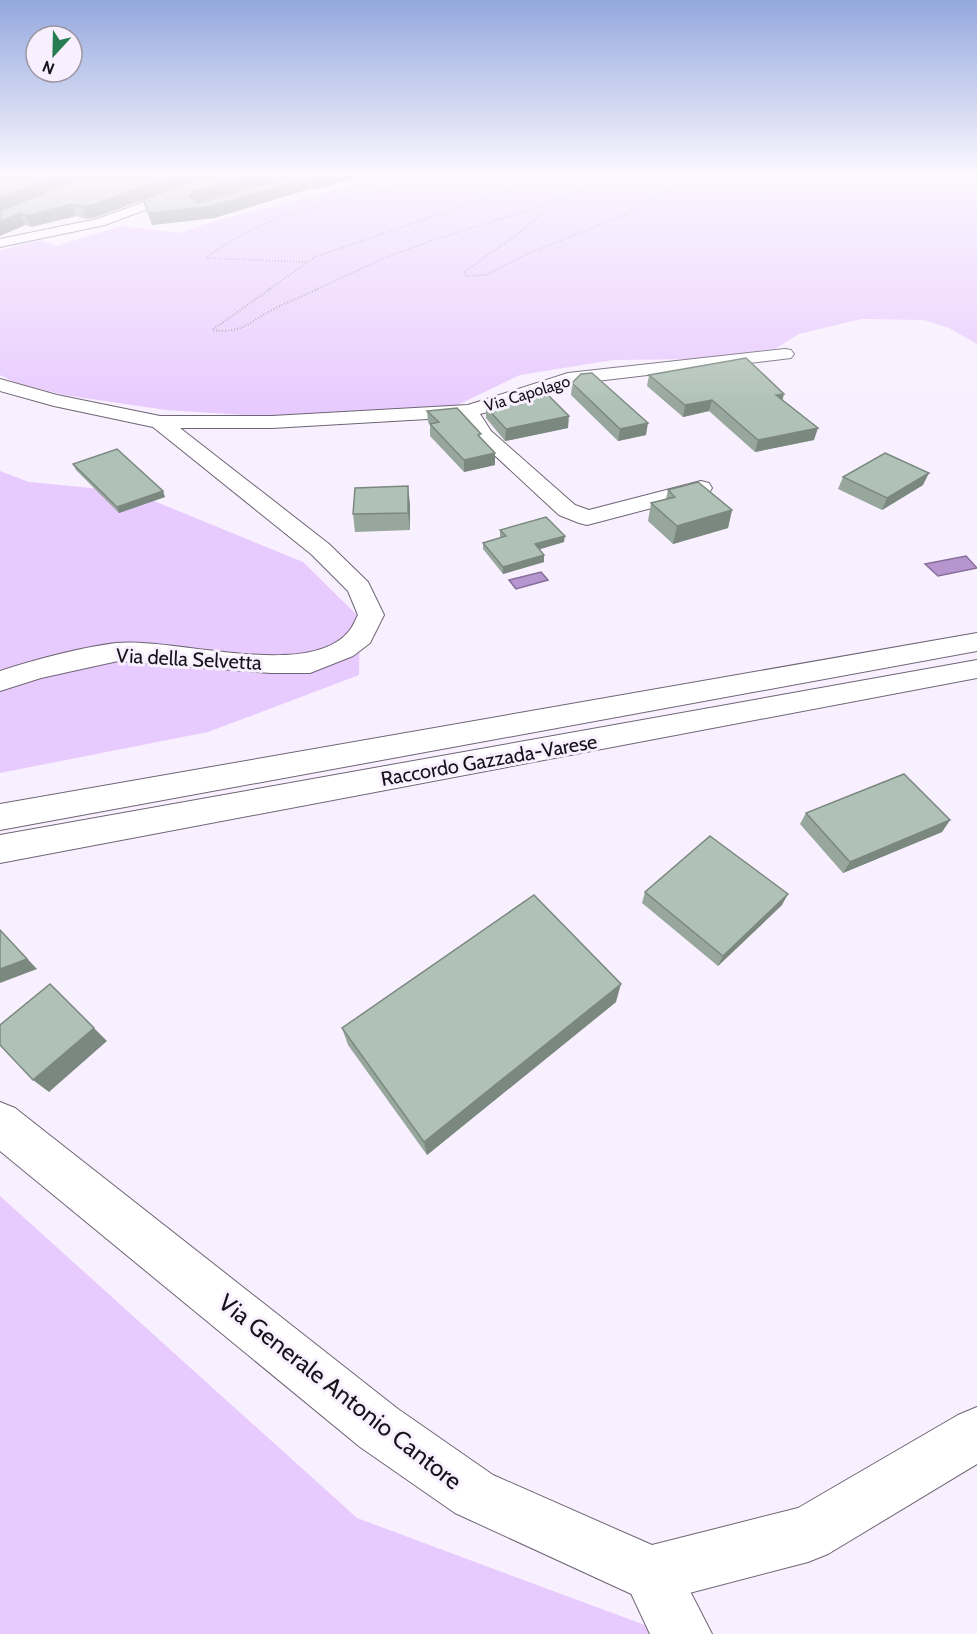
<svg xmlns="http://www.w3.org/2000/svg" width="977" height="1634" viewBox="0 0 977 1634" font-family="Cabin,sans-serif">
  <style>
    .green { fill: #e8cbfe }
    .water { fill: #b796d0; stroke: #866e99; stroke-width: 1.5 }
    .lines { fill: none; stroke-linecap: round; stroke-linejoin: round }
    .minor-casing { stroke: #6e6575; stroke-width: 2 }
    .secondary-casing { stroke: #6e6575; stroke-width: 2 }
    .trunk-casing { stroke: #6e6575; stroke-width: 2 }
    .path-far1 { stroke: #99939e; stroke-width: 1.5; stroke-dasharray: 1 2; stroke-linecap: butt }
    .path { stroke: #99939e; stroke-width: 2; stroke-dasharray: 1 2; stroke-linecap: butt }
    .minor { fill: #fff; fill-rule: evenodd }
    .secondary { fill: #fff; fill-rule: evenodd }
    .trunk { fill: #fff; fill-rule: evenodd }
    .wall { fill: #97a79d; fill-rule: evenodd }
    .shaded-wall { fill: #7b8880 }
    .building { fill: #b0c2b7; stroke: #7b8880; stroke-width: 1.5 }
    .labels { text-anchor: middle; stroke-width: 6; stroke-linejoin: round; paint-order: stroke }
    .far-street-label { font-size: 16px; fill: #151218; stroke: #f8f0fe }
    .street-label { font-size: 20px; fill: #151218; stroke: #f8f0fe }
    .near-street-label { font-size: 24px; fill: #151218; stroke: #f8f0fe }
  </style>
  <rect width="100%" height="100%" fill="#f8f0fe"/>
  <path class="green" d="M390,176h587v168l-28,-16 -25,-8 -63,-1 -62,15 -24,15 -81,10 -81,1 -93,15 -71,34 -175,8 -108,-7 -102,-15 -48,-12 -16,-8v-125l41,-10 15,6 65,-20 58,7 33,-11z
    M0,471l29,11 103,10 171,70 57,56 -1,57 -151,57 -208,41z
    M0,1196l357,322 312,116h-669z"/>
  <path class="water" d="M966,556l11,12 -39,8 -13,-12z
    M541,572l7,8 -32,9 -7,-9z"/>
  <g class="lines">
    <g class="minor-casing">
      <path id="minor" d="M216,176h19l-130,49 -105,22v-8l97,-20z
        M785,349l6,1 3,4 -3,4 -220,26 -57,21 -34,9 11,17 84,74 14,5 112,-29 8,2 3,5 -3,5 -122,32 -8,-2 -20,-8 -82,-76 -15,-22 -190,11h-92l149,116 39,38 16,33 -14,28 -17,13 -43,17h-39l-153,-12 -77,17 -41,13v-20c37,-12 78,-23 116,-28 58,-6 193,38 233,-12 4,-4 6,-11 9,-16l-10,-24 -37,-37 -158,-127 -99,-21 -54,-15v-12l57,16 103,21h112l196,-11 100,-32z
        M651,1545l20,9 41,80h-62l-28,-60 9,-20z"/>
    </g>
    <g class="secondary-casing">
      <path id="secondary" d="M0,1102l15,6 383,301 95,66 159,70 146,-37 160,-93 19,-8v57l-149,90 -20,8 -157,41 -196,-90 -95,-66 -360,-296z"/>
    </g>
    <g class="trunk-casing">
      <path id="trunk" d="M977,633v18l-977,179v-26z
        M977,660v18l-977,185v-28z"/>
    </g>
    <path class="path-far1" d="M550,204l-28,27 -58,41 2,4 20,-1 39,-20 99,-40 73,-39
      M306,262l-100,-4c71,-54 163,-65 249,-80
      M268,290l47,-33 236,-81
      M315,290c27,-12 53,-25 80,-36 73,-28 150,-44 221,-78"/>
    <path class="path" d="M270,289l-58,41c29,4 36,-7 60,-20 15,-8 31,-14 46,-21"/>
    <use href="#minor" class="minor"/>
    <use href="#secondary" class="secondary"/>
    <use href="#trunk" class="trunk"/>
  </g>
  <path class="wall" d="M0,176h364l-51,14 -4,-1 -95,29 -62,7 -5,-13 -4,-12 17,-6 -64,23 -10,2 -10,-3 -45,11 -6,-2 -25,11zM283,179l2,1 -86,23 -1,-1z
    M649,375l134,25 31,40 -59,12 -46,-41 -26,6 -36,-31z
    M572,383l74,52 -28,6 -47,-46z
    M486,407l82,21 -63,13 -19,-23z
    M427,411l68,42v12l-31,7 -34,-36v-12l-2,-2z
    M73,464l92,33 -46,16 -43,-43z
    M843,477l80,8 -41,25 -44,-21z
    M668,490l64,20 -4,18 -55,16 -25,-23 3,-18 15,-4z
    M410,504v26l-55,2 -2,-18z
    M500,530l64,12 -25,7 5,13 -41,12 -20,-25v-6l18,-5 -1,-2z
    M806,813l144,7 -8,12 -99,41 -43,-49z
    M645,892l137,13 -64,61 -76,-63z
    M616,1002l-189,153 -79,-110 -6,-17z"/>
  <path class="shaded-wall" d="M56,176h30l-86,37v-14z
    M175,176h33l-112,41 -10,2 -4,-12z
    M250,176h33v3l-88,24 -3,5 115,-30 2,11 -95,29 -62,7 -3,-12 40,-16 4,-5z
    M322,176h42l-51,14 -1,-11z
    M72,204l4,12 -45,11 -5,-11z
    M20,213l5,12 -25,11v-14z
    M784,394l-3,12 -5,-11z
    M712,400l-3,11 -26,6 2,-12z
    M569,416l-1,12 -63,13 1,-12z
    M648,423l-2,12 -28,6 2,-12z
    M818,428l-4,12 -59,12 3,-12z
    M495,453v12l-31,7v-12z
    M929,473l-6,12 -41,25 5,-12z
    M408,486l2,18v26l-2,-17z
    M163,491l2,6 -46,16 -2,-6z
    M732,510l-4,18 -55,16 4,-18z
    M565,536l-1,6 -30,9 1,-7z
    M544,555v7l-41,12v-7z
    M950,820l-8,12 -99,41 7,-11z
    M788,894l-6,11 -64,61 5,-10z
    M0,930l37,39 -37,14z
    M621,984l-5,18 -189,153 -3,-13z
    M94,1028l13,13 -58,51 -16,-12z"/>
  <path class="building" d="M0,176h56l-56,23z
    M86,176h89l-82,29 -11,2 -10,-3 -46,12 -6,-3 -20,9v-11z
    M205,176h45l-57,16 -4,5 10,6 88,-24 2,-3h33l-10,3 -5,-1 -95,28 -63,7 -6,-13z
    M746,358l38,36 -8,1 42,33 -60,12 -46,-40 -27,5 -36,-30z
    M592,373l56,50 -28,6 -48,-46 9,-9z
    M548,395l21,21 -63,13 -20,-22z
    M457,408l24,26 -3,1 17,18 -31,7 -34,-36 9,-2 -12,-11z
    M117,449l46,42 -46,16 -44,-43z
    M885,453l44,20 -42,25 -44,-21z
    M698,482l34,28 -55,16 -26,-23 24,-6 -7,-7z
    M408,486v27l-55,1 2,-26z
    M546,517l19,19 -30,8 9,11 -41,12 -20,-24 23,-7 -6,-6z
    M904,774l46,46 -100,42 -44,-49z
    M710,836l78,58 -65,62 -78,-64z
    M534,895l87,89 -197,158 -82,-114z
    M0,930l27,29 -27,10z
    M50,984l44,44 -61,52 -33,-35v-20z"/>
  <linearGradient id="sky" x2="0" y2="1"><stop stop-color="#94a8de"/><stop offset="0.43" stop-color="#fcf8ff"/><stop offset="1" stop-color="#fcf8ff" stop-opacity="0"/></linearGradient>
  <rect width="977" height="405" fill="url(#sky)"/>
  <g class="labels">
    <g class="far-street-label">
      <text transform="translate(527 393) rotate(-17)" y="6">Via Capolago</text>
    </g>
    <g class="street-label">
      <text transform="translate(189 659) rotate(3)" y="7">Via della Selvetta</text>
      <text transform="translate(489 760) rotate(-10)" y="7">Raccordo Gazzada-Varese</text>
    </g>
    <g class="near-street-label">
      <text transform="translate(340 1392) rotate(38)" y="8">Via Generale Antonio Cantore</text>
    </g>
  </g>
  <g transform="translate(54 54) rotate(202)"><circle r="28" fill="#f8f0fe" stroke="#9d97a2" stroke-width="1.5"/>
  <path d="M0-4.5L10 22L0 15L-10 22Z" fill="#257d51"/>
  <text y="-9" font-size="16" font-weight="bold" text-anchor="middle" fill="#151218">N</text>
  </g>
</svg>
